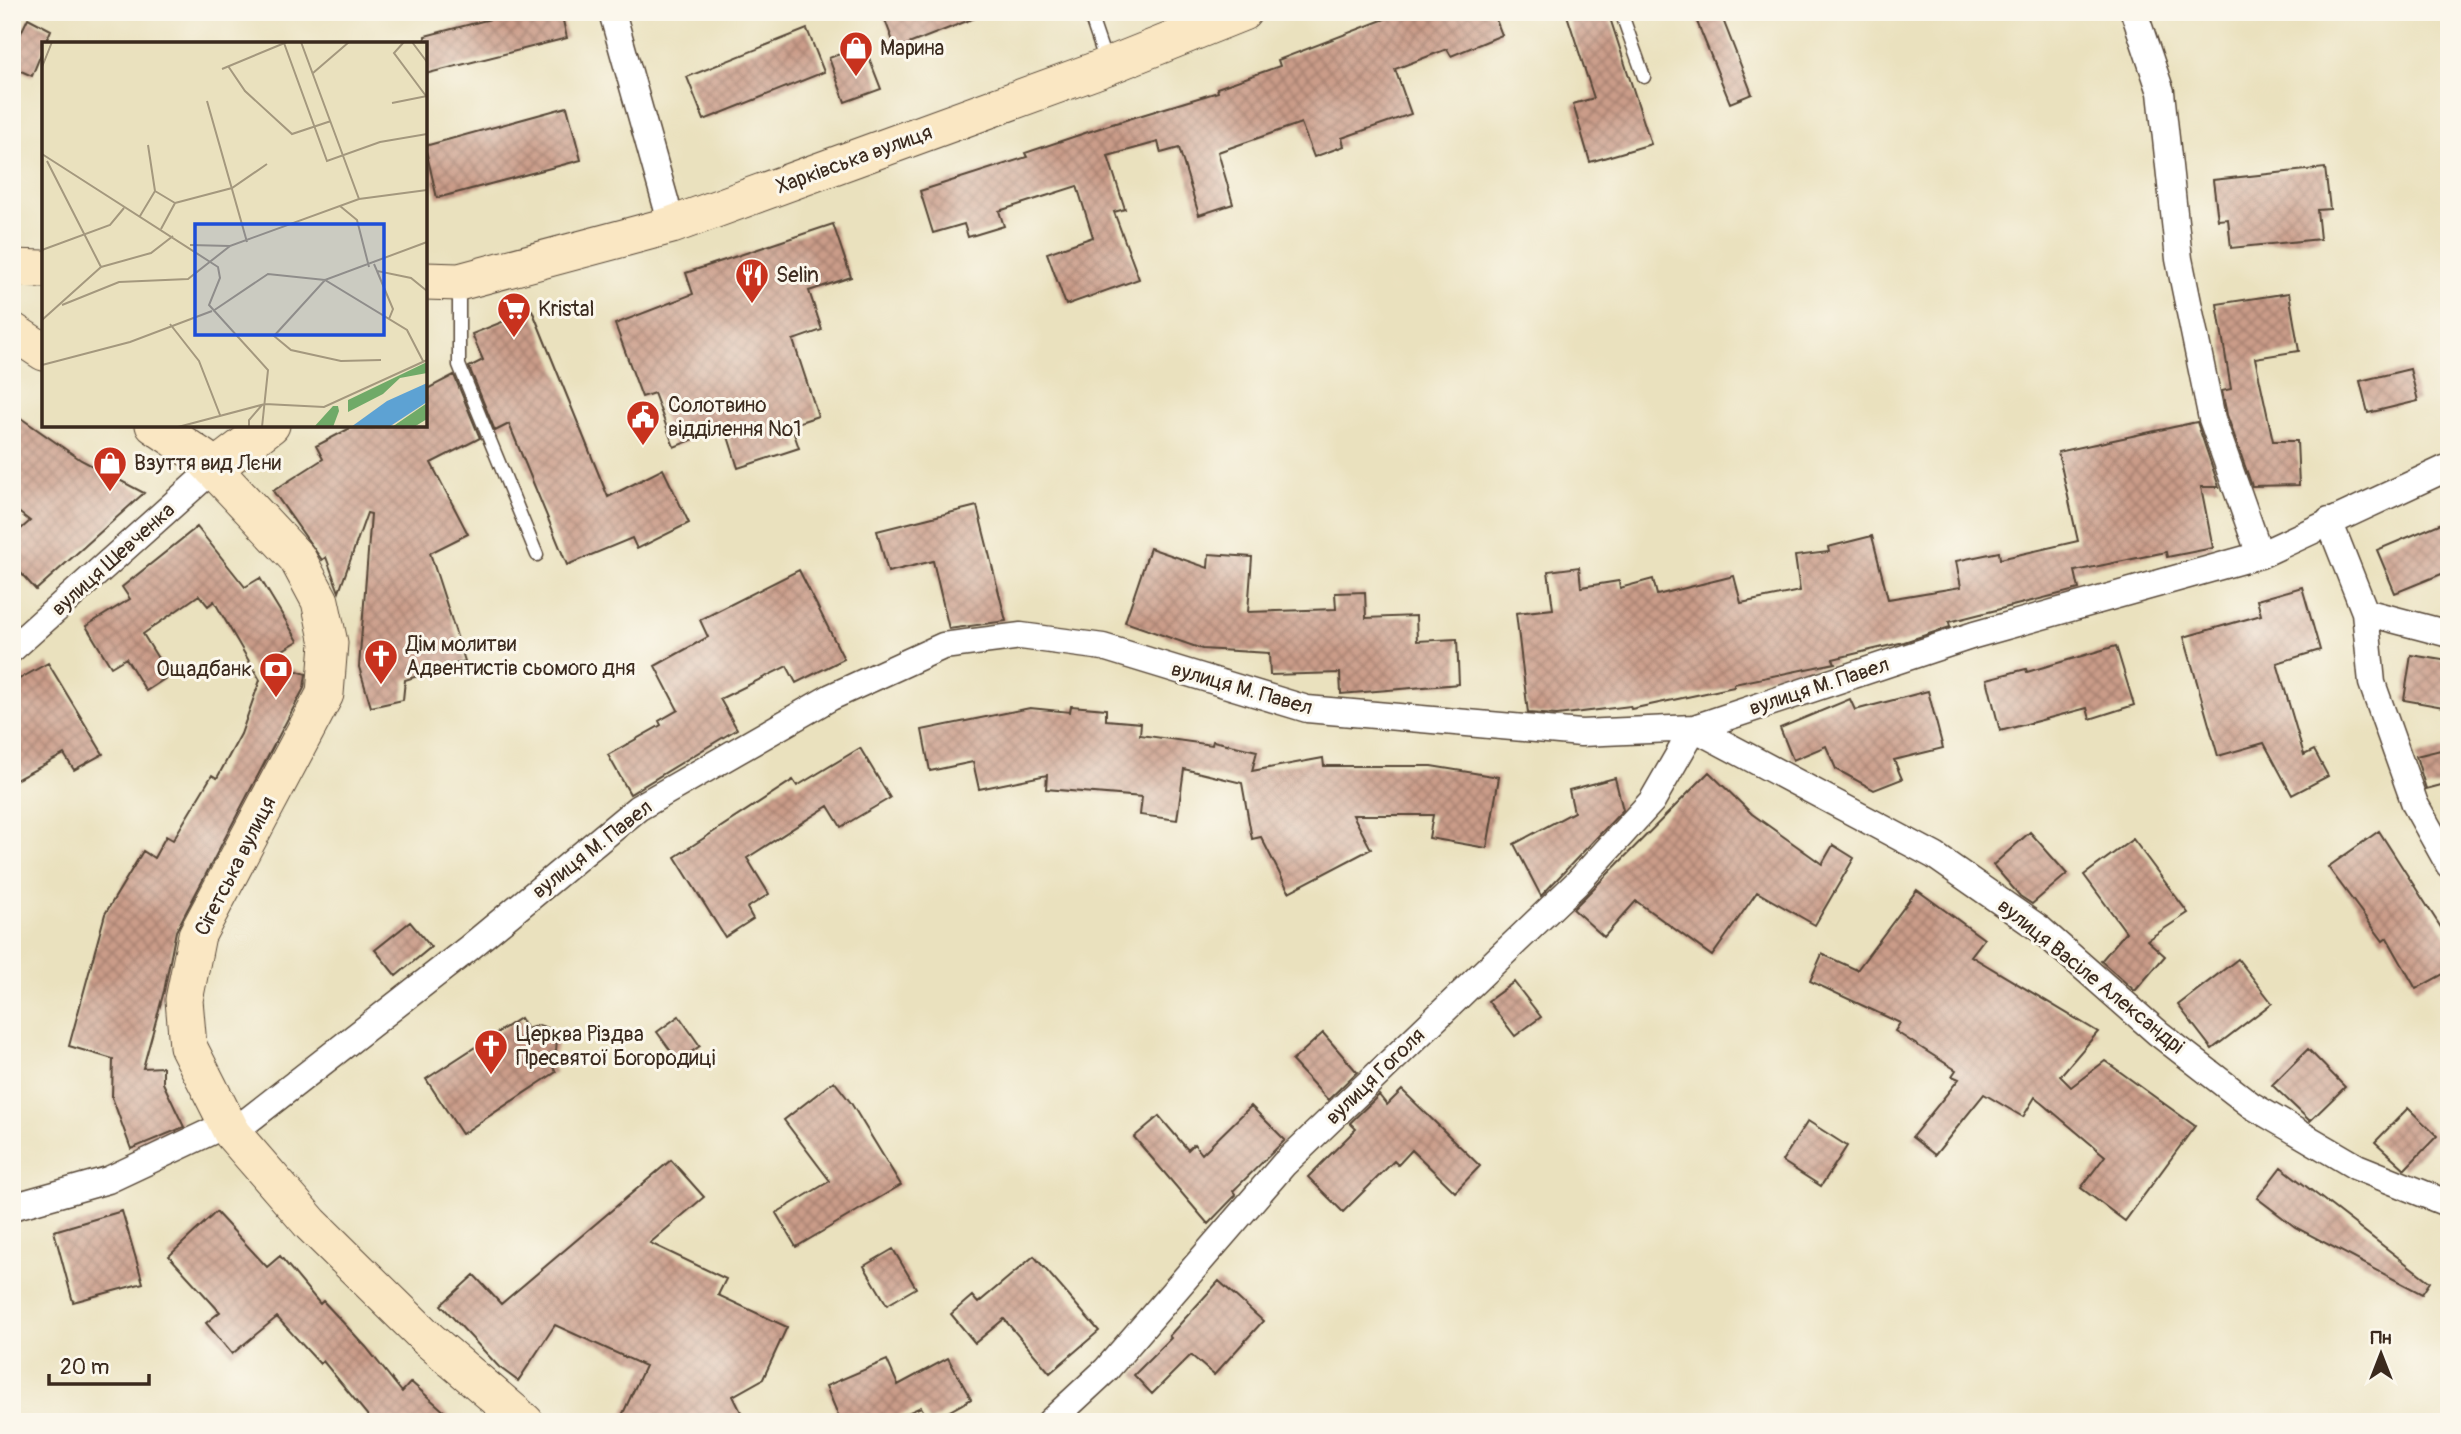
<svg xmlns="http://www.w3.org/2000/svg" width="2461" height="1434" viewBox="0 0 2461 1434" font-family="Pangolin,sans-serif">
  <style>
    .building { fill: url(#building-cross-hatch) }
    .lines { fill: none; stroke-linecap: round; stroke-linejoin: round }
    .lane-casing { stroke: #554536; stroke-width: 15 }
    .street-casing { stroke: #554536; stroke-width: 29 }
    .secondary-casing { stroke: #554536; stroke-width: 39 }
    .lane { stroke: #fff; stroke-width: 12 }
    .street { stroke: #fff; stroke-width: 26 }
    .secondary { stroke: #fae7c3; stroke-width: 37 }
    .labels { text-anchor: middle; stroke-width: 6; stroke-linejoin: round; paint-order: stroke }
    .poi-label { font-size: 21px; fill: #3b2a1e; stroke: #fbf7ec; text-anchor: start }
    .street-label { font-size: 21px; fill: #3b2a1e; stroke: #fbf7ec }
    .inset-road { fill: none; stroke: #a4987e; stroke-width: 2 }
    .view { fill: #1d4ed8; fill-opacity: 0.15; stroke: #1d4ed8; stroke-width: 3.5 }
    .inset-edge { fill: none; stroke: #3b2a1e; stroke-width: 3.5 }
  </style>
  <defs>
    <pattern id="building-cross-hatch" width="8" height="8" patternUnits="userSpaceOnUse" patternTransform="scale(1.75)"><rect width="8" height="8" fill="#ca9c89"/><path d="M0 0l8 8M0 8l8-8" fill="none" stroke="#a57f6f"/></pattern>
  </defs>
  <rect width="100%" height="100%" fill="#fbf7ec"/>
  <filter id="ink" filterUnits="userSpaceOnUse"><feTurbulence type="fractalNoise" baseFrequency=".0143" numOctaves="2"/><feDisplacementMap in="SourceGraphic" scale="14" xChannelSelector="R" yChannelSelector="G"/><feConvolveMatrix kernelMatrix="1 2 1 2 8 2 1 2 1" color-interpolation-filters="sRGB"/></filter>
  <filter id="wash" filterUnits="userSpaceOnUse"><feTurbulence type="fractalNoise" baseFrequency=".00686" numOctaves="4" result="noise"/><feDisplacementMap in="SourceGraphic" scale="28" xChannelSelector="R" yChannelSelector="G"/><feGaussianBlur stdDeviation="1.57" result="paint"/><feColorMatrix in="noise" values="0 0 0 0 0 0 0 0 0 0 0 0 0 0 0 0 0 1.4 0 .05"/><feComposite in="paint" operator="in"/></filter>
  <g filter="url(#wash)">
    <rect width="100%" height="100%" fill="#eae1be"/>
    <g id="blocks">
      <path class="building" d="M517,12h44l6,26 -142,36v-38z
        M882,12h103v2l-89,35z
        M1403,12h90l9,23 -51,21 -4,-7 -52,20 16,45 -69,24 2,8 -30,11 -13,-34 -83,29 15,52 -34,11 -20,-67 -18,5 -3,-11 -50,14 17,53 -11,3 25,67 -73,26 -19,-52 46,-16 -16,-51 -78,25 5,15 -36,11 -4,-13 -31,9 -13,-42 107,-34 -2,-4 84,-28 109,-33 -1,-4 63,-22 -2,-6z
        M1566,12h42l43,132 -61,18 -17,-58 21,-6z
        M1693,12h27l32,82 -22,9z
        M28,18l23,12 -19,46 -20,-9v-36l8,4z
        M807,29l17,43 -120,48 -17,-43z
        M864,45l17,44 -36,13 -16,-44z
        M567,107l14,53 -144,38 -12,-52z
        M2325,168l5,41 -13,1 3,29 -89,9 -3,-29 -10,1 -5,-40z
        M833,224l18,53 -42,14 13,39 -29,10 25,76 -27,9 8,23 -61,20 -13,-41 -51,20 -20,-54 -12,4 -27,-73 78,-30 -7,-21z
        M2289,293l10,58 -44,7 18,83h24l2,44 -47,1 -25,-71 -5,-24 9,-2 -14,-85z
        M532,310l76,187 55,-28 26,54 -52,26 -5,-11 -65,27 -58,-141 -14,7 -26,-64 14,-7 -11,-26z
        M2410,369l8,32 -50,12 -8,-32z
        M454,375l26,63 -49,25 37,71 -38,19 35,108 -60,19 -2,20 -32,7 -12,-40 12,-153 -4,-1 -28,79 -13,-35 -4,3 -49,-69 50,-32 -7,-13 40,-21h69v-35z
        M12,412l69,48 63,33 -108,97 -24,-27v-26l18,-16 -18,-14z
        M2197,422l22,65h-18l12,61 -46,9 -1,-5 -91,19 4,18 -130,33 1,5 -46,15 -71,17 2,4 -101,21v3l-103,22 -1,-3 -73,9 -29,-2 -12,-100 37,-4 -5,-38 31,-4 2,20 38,-6 1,7 33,-9 4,16 77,-19 7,27 59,-12 -5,-35 34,-4 -1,-5 44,-11 16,63 73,-12 -5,-26 43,-9 1,7 78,-18 -20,-89z
        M977,506l29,115 -57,8 -16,-68 -45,11 -11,-41z
        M2449,520v51l-54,22 -18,-43z
        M197,527l48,60 15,-9 38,63 -32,19 40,14 -2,14 -128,243 -12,60 -21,77 20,-1v16l21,44 -53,22 -19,-52 1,-38 -44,-13 36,-132 38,-63 11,7 12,-22 7,4 39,-65 5,3 24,-44 19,-54 -46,-79 -6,5 -9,-11 -56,39 26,42 -23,15 -20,-33 -15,9 -25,-41 44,-27 -8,-12z
        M1150,548l58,20 1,-14 43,3 -4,55 88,-3 -1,-16 30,-1 1,26 50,-2 1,25 40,-2 2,45 -118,10 -1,-21 -70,2 -1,-22 -67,-4 -77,-27z
        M799,570l45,89 -48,24 -9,-17 -67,33 17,30 -107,65 -22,-39 53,-30 -2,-4 19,-11 -23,-44 53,-29 -8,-17z
        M2302,587l18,63 -43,13 27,92 10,-5 14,26 -36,19 -28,-52 -46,13 -34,-119 77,-22 -4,-15z
        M2116,646l18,59 -44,14 -3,-11 -87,23 -13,-52 39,-10 1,3z
        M2411,655l38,6v47l-45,-8z
        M48,663l55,91 -29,16 -10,-16 -52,28v-99z
        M1928,691l15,57 -49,12 8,19 -28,11 -38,-21 -10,-23 -33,14 -13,-32 70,-29 5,11z
        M1071,706l35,3v11l35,3 -1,12 72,10 1,-4 44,10 -5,20 71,-13 1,8h107l68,11 -12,71 -58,-10 4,-23h-80l18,34 -82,43 -28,-55 -9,2 -10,-56 -58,-14 -7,51 -37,-5 2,-18 -96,-8 1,-14 -68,14 -6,-27 -43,9 -8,-41 108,-22 40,4z
        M860,748l30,50 -49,29 -13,-21 -81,52 22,36 -22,14 6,11 -28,18 -50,-80 118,-77 4,6z
        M2449,748v35l-23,6 -10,-33z
        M1709,772l43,42 70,50 11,-19 21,13 -39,67 -58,-33 -45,64 -76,-55 -32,36 -31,-28z
        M1615,778l8,32 -82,86 -27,-52 60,-32 -5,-22z
        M2379,831l70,109v31l-33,18 -29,-51 -4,3 -55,-74z
        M2030,832l37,42 -35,30 -12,-8 -27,-31z
        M2133,839l55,74 -41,27 18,16 -30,35 -34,-30 25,-29 -42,-57z
        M1917,890l67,49 -13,17 127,76 -38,44 11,11 34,-26 90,65 -70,95 -44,-33 24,-32 -70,-59 -12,20 -39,-23 -49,61 -23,-18 47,-58 -7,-3 4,-6 -61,-39 5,-8 -90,-42 12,-27 35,16z
        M410,922l21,25 -35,29 -21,-26z
        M2238,959l34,44 -60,46 -34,-44z
        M1514,982l27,35 -26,19 -27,-35z
        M679,1016l21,30 -22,15 -21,-29z
        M520,1018l7,11 12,-4 12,4 6,10 -1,12 -8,9 8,12 -94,62 -36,-55z
        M1323,1033l34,39 -29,28 -36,-39z
        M2308,1049l37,38 -35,34 -38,-36z
        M834,1081l17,22 50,82 -105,62 -20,-34 54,-32 -46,-61z
        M1402,1090l78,76 -25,26 -43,-42 -14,15 -4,-4 -51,51 -35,-35 48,-48 -6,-6 29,-28 8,10z
        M1251,1106l34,34 -52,51 3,4 -28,29 -74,-87 25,-21 29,34 6,-6 8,10z
        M2408,1108l29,28 -32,33 -30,-27z
        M1808,1121l39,25 -26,40 -39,-25z
        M671,1160l33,37 -54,46 76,36 -8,16 69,32 -24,52 -30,17 13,26h-127l26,-56 -90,-41 -37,56 -19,-14 -58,-62 33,-30 27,29z
        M2281,1167l149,115 -8,12 -127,-67 -38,-29z
        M122,1211l21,72 -70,19 -19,-71z
        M216,1212l51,55 13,-11 40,48 3,-3 43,46 36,45 9,-10 45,40h-83l-50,-61 -3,3 -43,-47 -45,37 -26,-31 14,-11 -51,-56z
        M893,1249l23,39 -29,17 -23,-39z
        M1034,1256l65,75 -49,42 -46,-54 -29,24 -24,-29 21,-18 6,7z
        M1219,1281l44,40 -49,54 -23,-20 -39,39 -18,-19 37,-37 -2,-2z
        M948,1358l23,41 -41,23 -9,-15 -34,15h-46l-15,-36 61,-26 11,25z"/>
    </g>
  </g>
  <g filter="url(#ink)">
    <use href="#blocks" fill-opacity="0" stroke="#554536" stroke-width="2"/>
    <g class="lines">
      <g class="lane-casing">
        <path id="lane" d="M1089,12l18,53
          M1621,12l23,65
          M459,287v78l78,190"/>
      </g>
      <g class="street-casing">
        <path id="street" d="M612,12l60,213
          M2134,12l27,80 18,167 33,160 48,136
          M2329,521l36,91 84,22
          M2365,612l7,71 43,121 34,61
          M12,649l201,-180
          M232,1133l237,-185 169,-140 193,-111 112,-51 78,-10 82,11 204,62 274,24 113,-5 280,-93 286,-80 189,-88
          M12,1207l96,-27 119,-56
          M1050,1422l56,-52 178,-206 293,-281 75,-82 42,-73 241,128 105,73 118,104 93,72 106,62 92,37"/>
      </g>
      <g class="secondary-casing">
        <path id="secondary" d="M12,268l32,1
          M425,281l34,1 213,-57 436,-159 135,-54
          M12,331l32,21
          M154,425l49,33 94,100 23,43 9,42 -4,51 -128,241 -13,65 4,46 44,87 79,91 117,115 97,83
          M213,469l58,-44"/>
      </g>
      <use href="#lane" class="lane"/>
      <use href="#street" class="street"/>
      <use href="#secondary" class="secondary"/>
    </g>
  </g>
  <defs>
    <g id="shop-pin" transform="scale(1.75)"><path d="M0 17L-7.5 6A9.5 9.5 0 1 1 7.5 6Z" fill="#c8321e" stroke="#fbf7ec"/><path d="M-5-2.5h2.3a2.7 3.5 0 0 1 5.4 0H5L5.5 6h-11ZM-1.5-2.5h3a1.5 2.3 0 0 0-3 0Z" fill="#fff"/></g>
    <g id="restaurant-pin" transform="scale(1.75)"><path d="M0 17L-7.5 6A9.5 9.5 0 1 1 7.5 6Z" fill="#c8321e" stroke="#fbf7ec"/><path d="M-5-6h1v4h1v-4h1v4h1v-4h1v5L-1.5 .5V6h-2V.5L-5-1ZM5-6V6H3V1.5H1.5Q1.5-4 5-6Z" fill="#fff"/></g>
    <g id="supermarket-pin" transform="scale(1.75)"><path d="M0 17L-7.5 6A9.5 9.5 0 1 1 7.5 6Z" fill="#c8321e" stroke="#fbf7ec"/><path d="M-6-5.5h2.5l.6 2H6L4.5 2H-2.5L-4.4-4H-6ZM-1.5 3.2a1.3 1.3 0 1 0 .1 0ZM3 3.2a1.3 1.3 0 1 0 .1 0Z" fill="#fff"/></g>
    <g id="civic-pin" transform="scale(1.75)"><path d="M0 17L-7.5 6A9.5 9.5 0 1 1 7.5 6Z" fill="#c8321e" stroke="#fbf7ec"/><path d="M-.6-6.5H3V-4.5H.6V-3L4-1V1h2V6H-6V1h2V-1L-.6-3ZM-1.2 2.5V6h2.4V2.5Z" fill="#fff"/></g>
    <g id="church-pin" transform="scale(1.75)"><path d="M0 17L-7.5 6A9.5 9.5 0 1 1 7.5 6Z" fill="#c8321e" stroke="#fbf7ec"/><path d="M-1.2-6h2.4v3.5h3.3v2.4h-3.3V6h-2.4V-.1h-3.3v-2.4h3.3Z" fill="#fff"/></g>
    <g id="bank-pin" transform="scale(1.75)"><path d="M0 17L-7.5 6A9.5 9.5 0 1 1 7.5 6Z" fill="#c8321e" stroke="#fbf7ec"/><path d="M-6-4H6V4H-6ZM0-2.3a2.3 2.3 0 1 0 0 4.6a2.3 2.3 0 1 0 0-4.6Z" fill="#fff"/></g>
  </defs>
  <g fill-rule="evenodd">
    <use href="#shop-pin" x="856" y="48"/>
    <use href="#restaurant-pin" x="752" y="275"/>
    <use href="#supermarket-pin" x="514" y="309"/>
    <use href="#civic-pin" x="643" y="417"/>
    <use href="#shop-pin" x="110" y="463"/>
    <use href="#church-pin" x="381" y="656"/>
    <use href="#bank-pin" x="276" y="669"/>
    <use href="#church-pin" x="491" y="1046"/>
  </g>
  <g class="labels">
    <g class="poi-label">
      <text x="880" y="55">Марина</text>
      <text x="776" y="282">Selin</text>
      <text x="538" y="316">Kristal</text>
      <text x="668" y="412">Солотвино<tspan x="668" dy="24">відділення №1</tspan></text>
      <text x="134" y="470">Взуття вид Лєни</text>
      <text x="406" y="651">Дім молитви<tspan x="406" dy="24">Адвентистів сьомого дня</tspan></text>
      <text x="252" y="676" text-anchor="end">Ощадбанк</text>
      <text x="516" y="1041">Церква Різдва<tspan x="516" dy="24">Пресвятої Богородиці</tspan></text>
    </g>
    <g class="street-label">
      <text transform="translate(854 159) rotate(-20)" y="7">Харківська вулиця</text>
      <text transform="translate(113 559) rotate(-42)" y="7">вулиця Шевченка</text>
      <text transform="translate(1819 686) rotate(-18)" y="7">вулиця М. Павел</text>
      <text transform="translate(1242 688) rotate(16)" y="7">вулиця М. Павел</text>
      <text transform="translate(592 849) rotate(-38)" y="7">вулиця М. Павел</text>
      <text transform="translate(235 866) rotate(-63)" y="7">Сігетська вулиця</text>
      <text transform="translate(2091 976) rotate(39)" y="7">вулиця Васіле Александрі</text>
      <text transform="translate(1375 1076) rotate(-44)" y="7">вулиця Гоголя</text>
    </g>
  </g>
  <g transform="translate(42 42)">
    <rect width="385" height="385" fill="#eae1be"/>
    <path d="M385,320v11l-27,5 -17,16 -35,18v-12zM385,361v16l-13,8h-22zM291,364h5l1,5 -6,16h-19z" fill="#70aa68"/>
    <path d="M385,341v19l-38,25h-38l36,-26z" fill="#5da2d3"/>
    <path class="inset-road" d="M259,0l58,157M362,0l-10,11 32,43M370,0l15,20M242,1l43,118 53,-19 47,-8M186,24l17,25 47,43 39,-13M0,25l10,-25M180,27l65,-27M271,31l36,-31M165,59l40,141M350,61l35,-7M106,103l7,46M0,112l176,113 2,11 -11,27 59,65 -6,57M133,161l57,-15 35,-24M298,164l17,14 12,47M98,174l15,-25 20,12 -14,26M148,203l40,1 129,-47 68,-9M0,208l68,-25 14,-17M332,222l3,7 34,7 16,13M59,225l50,-14 22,-17M335,229l16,38 -4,10M20,263l57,-23 69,-3 42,-33M171,269l55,-37 57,6 102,-38M0,278l59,-53 -54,-106M128,282l29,37 21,54M339,318l-40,1 -50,-11 -17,-14 51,-56 82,50 16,31M0,323l88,-23 82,-31M136,385l87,-23 59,3 103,-47M207,385v-7l13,-15"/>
    <path class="view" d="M153,182h189v111h-189z"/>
    <rect width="385" height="385" class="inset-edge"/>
  </g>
  <rect width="2461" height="1434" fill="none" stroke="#fbf7ec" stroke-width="42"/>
  <g transform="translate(2381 1354)" stroke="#fbf7ec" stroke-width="5" paint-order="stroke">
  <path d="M0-5L12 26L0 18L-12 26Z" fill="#3b2a1e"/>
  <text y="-10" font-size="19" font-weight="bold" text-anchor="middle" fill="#3b2a1e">Пн</text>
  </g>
  <path d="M49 1374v10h100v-10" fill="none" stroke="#3b2a1e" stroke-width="3.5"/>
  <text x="60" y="1374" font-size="21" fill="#3b2a1e" stroke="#fbf7ec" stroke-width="5" paint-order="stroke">20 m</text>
</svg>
